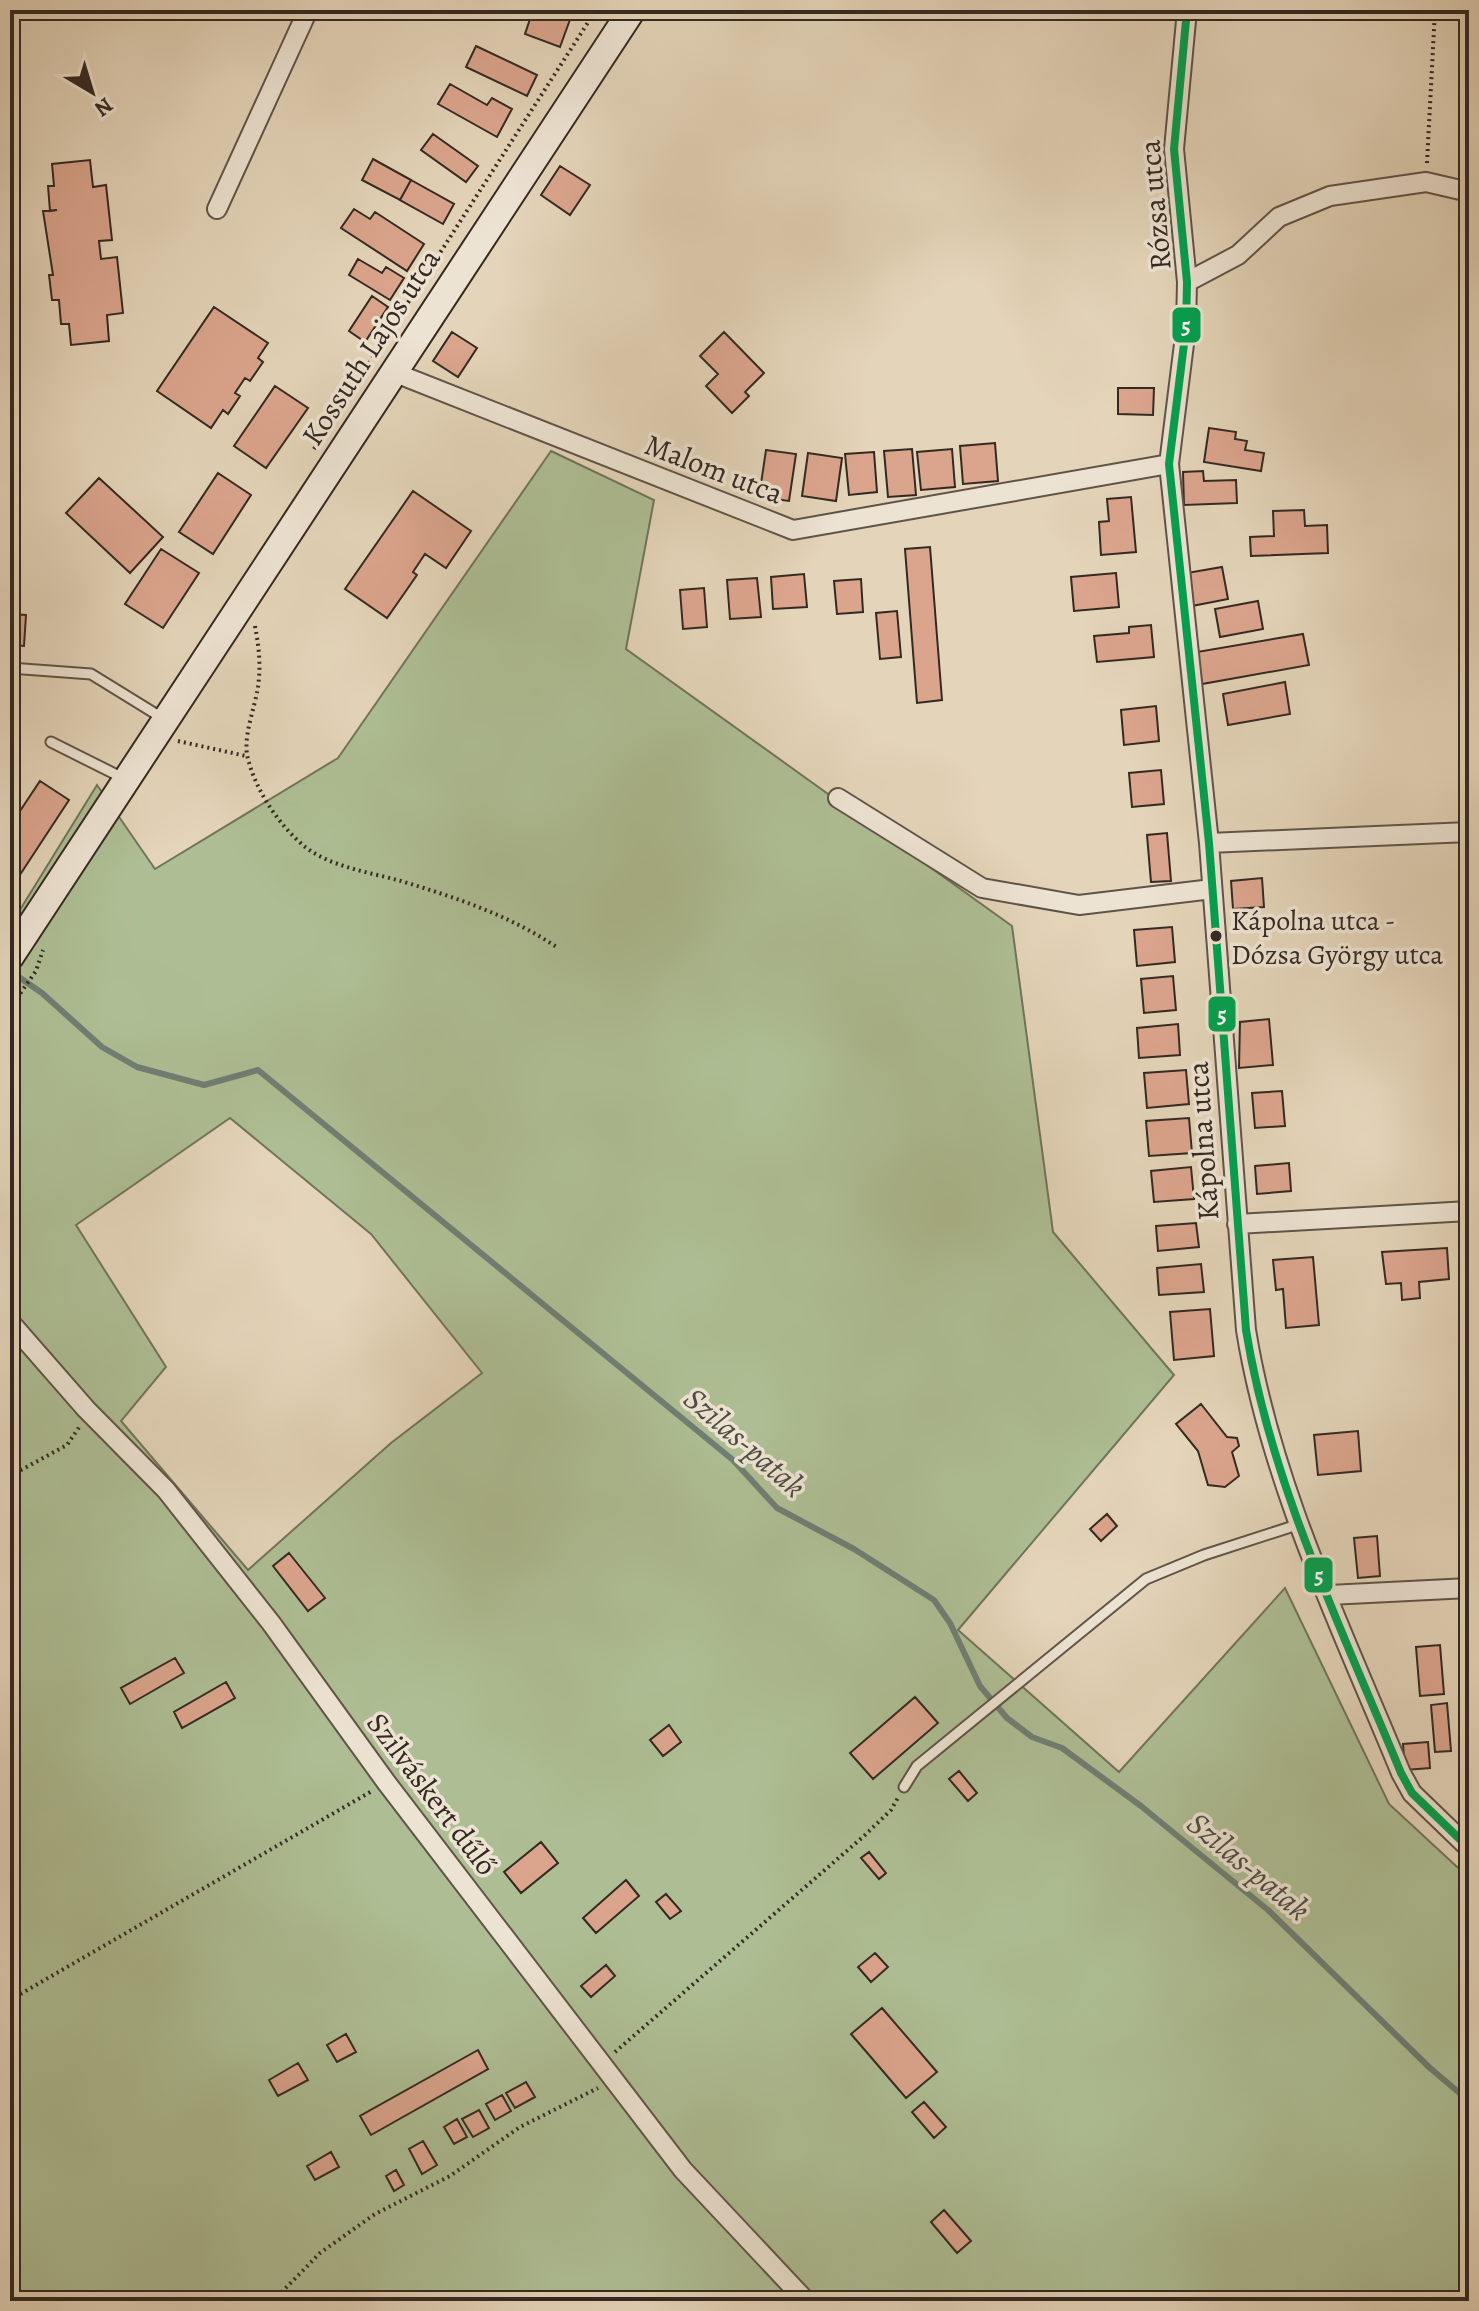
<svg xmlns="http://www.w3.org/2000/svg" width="1479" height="2311" viewBox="0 0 1479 2311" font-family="Alegreya,serif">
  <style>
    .green { fill: #aebe94; stroke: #71745b; stroke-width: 2; fill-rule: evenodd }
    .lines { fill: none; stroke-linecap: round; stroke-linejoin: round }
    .stream { stroke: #6f7f74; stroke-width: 6 }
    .building { fill: #dba58d; stroke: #342922; stroke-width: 2 }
    .lane-casing { stroke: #605448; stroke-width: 13 }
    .street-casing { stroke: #605448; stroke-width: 22 }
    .secondary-casing { stroke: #342922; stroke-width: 30 }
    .path { stroke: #342922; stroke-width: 4; stroke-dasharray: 2 4; stroke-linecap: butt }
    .lane { stroke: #ede3d2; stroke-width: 9 }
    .street { stroke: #ede3d2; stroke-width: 18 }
    .secondary { stroke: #ede3d2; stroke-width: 26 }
    .bus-1-casing { stroke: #ede3d2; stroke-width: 14 }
    .bus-1 { stroke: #03a04f; stroke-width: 8 }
    .bus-dot { fill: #342922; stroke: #ede3d2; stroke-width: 3 }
    .labels { text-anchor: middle; stroke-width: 7; stroke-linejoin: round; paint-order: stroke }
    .bus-label { font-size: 28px; fill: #342922; stroke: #ede3d2; text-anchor: start }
    .street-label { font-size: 30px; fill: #342922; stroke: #ede3d2 }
    .water-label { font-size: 32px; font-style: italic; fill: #4d4d44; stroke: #ede3d2 }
    .line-badge { stroke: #ede3d2; stroke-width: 3 }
    .badge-label { font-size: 22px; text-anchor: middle; font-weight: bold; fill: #fff }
  </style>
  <rect width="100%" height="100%" fill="#e4d4b9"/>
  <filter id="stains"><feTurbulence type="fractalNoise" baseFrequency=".0025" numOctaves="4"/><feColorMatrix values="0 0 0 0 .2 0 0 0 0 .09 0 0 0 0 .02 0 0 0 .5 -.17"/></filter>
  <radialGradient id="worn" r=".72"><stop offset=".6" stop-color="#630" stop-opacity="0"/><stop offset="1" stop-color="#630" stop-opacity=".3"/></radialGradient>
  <path class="green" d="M551,451l103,49 -28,149 386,277 41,306 121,143 -216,255 161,142 166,-184 104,216 80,74v423h-1459v-1375l87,-141 58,84 183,-111zM230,1118l141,116 111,139 -91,70 -143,127 -127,-149 45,-54 -90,-142z"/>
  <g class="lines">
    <path class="stream" d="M10,971l32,22 60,54 35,20 67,18 54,-15 475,390 44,48 77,41 80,51 16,23 30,63 27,32 25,19 30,11 79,58 127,104 162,158 39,33"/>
  </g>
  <path class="building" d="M533,10h28l11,4 -12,33 -35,-13z
    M476,46l61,29 -10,21 -61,-29z
    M450,84l37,21 5,-7 20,11 -15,28 -59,-33z
    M433,134l45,32 -12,16 -45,-32z
    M373,159l38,21 -11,20 -38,-20z
    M90,160l3,27 13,-2 6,55 -13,1 2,18 16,-2 6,56 -16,2 2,26 -38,4 -2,-21h-8l-2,-24h-7l-3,-25h4l-10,-64 14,-1 -7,1 -2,-25h6l-2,-22z
    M560,166l30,19 -20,30 -29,-20z
    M411,180l43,24 -11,20 -43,-24z
    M354,209l16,10 5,-7 49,32 -17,27 -66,-43z
    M358,259l24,14 4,-6 18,11 -14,22 -41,-25z
    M372,296l16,11 -23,35 -16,-11z
    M214,307l54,36 -10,15 5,4 -13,19 -5,-3 -10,15 5,3 -12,18 -5,-4 -12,18 -54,-37z
    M452,332l25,16 -19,29 -25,-16z
    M724,332l40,41 -19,19 4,4 -17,17 -26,-27 12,-12 -18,-18z
    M275,386l33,22 -42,60 -32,-22z
    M1118,388h36l-1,27 -35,-1z
    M1209,428l27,4 -1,7 12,2 -2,9 19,3 -3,18 -57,-9z
    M995,443l3,38 -35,3 -3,-38z
    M912,449l4,46 -28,2 -4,-46z
    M952,449l3,38 -34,3 -4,-38z
    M766,450l30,4 -7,47 -30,-4z
    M874,452l3,40 -28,3 -4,-41z
    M808,453l34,5 -6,43 -34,-5z
    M1203,471l1,10 32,-1 1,23 -53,2 -1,-33z
    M218,473l33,22 -38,59 -34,-22z
    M99,478l64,59 -33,36 -64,-60z
    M413,491l58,40 -25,37 -21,-14 -12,18 4,3 -30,43 -42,-29z
    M1131,497l5,55 -35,3 -2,-33 10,-1 -2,-22z
    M1304,510l1,16 22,-1 1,28 -77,3 -1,-19 24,-1 -1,-25z
    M930,547l12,153 -25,3 -12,-154z
    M161,549l38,24 -36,55 -38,-24z
    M1222,567l6,32 -36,7 -5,-33z
    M1116,573l3,34 -45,4 -3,-34z
    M804,574l3,33 -34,2 -2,-32z
    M757,578l4,39 -31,2 -3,-39z
    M861,579l2,33 -26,2 -3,-33z
    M704,588l3,39 -24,2 -3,-39z
    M1258,601l5,28 -43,8 -5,-28z
    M897,611l4,46 -21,2 -4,-46z
    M10,614l16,1 -2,31 -14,-1z
    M1151,625l3,32 -57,5 -3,-26 35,-3v-6z
    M1303,634l6,31 -107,19 -5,-32z
    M1285,682l5,32 -62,11 -5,-31z
    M1156,706l3,35 -35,4 -3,-35z
    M1161,770l3,34 -32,3 -3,-34z
    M40,781l29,19 -59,90v-64z
    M1167,833l4,48 -20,1 -4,-47z
    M1262,878l2,29 -31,2 -2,-28z
    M1172,927l3,35 -38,4 -3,-36z
    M1173,976l3,34 -32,3 -3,-34z
    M1269,1019l4,46 -34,3 1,-46z
    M1178,1024l2,31 -41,3 -2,-30z
    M1186,1070l3,34 -42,4 -3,-35z
    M1282,1091l3,35 -30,2 -3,-35z
    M1189,1118l3,35 -43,3 -3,-35z
    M1289,1163l2,28 -34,3 -2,-28z
    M1191,1167l3,32 -40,3 -3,-31z
    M1196,1223l3,24 -41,4 -2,-25z
    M1447,1248l2,31 -30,3 1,16 -18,2 -1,-17 -15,1 -4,-32z
    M1313,1257l6,68 -33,3 -3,-39 -7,1 -3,-30z
    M1201,1264l3,28 -45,3 -2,-27z
    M1210,1309l4,47 -40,4 -4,-48z
    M1201,1404l26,33 10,1 2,8 -7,6 7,24 -14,11 -17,-2 -10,-34 -22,-27z
    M1358,1431l3,40 -43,4 -4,-40z
    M1107,1514l10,12 -16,15 -11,-12z
    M1377,1536l3,40 -22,2 -4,-40z
    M289,1553l36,45 -17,13 -35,-45z
    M1440,1645l4,49 -24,2 -4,-49z
    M175,1658l9,15 -54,31 -9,-16z
    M226,1682l9,16 -53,30 -8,-16z
    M915,1697l23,26 -65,56 -23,-26z
    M1447,1703l4,48 -16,1 -4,-47z
    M669,1725l12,17 -18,14 -13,-16z
    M1428,1742l2,26 -25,2 -2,-26z
    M959,1771l18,22 -9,8 -19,-22z
    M541,1842l17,21 -37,30 -17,-21z
    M869,1852l17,21 -7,6 -18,-21z
    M626,1880l13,16 -43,37 -13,-15z
    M666,1894l15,17 -11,8 -14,-17z
    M875,1953l13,14 -17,15 -13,-15z
    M606,1965l9,11 -24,21 -10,-11z
    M882,2008l55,64 -31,26 -55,-64z
    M346,2034l10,18 -19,10 -10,-17z
    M478,2050l10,19 -117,66 -11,-19z
    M298,2063l10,17 -30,16 -9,-16z
    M526,2082l9,15 -20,11 -9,-15z
    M502,2095l9,16 -16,9 -9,-16z
    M924,2102l22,25 -12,11 -22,-26z
    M479,2110l10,18 -16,9 -11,-18z
    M457,2119l10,18 -13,7 -10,-17z
    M423,2141l14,24 -15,9 -13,-25z
    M331,2152l8,15 -24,13 -8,-14z
    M396,2170l8,15 -10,6 -8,-15z
    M944,2210l27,31 -14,12 -26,-31z"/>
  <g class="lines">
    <g class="lane-casing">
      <path id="lane" d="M10,668l81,6 73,45
        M51,742l72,36
        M904,1787l13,-21 229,-187 58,-24 96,-31"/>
    </g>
    <g class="street-casing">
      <path id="street" d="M1187,10l-13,139 13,133 -1,46 -17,136 40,379 37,487c25,155 96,299 155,443l11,20 57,55
        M217,209l91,-199
        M1187,282l51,-27 41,-38 51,-21 96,-14 43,10
        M393,372l400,158 376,-66
        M838,798l144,90 97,17 133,-16
        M1209,843l260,-11
        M1237,1224l232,-13
        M10,1322l76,87 80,81 105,133 115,159 297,388 123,131
        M1329,1595l140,-7"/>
    </g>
    <g class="secondary-casing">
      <path id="secondary" d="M10,957l622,-947"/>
    </g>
    <path class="path" d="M1427,163l8,-153
      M314,449l282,-439
      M255,626c4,21 6,40 3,61 -3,21 -16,51 -10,72 8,32 31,66 56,87 26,21 65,26 97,35 56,17 108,34 157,67
      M178,741l68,15
      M10,1008l26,-37 7,-21
      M10,1476l57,-31 13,-19
      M10,2000l362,-209
      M615,2052l249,-216 27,-26 8,-14
      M273,2301l47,-48 55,-39 75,-38 70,-49 78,-39"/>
    <use href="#lane" class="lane"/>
    <use href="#street" class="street"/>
    <use href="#secondary" class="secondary"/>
    <g class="bus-1-casing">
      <path id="bus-1" d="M1187,10l-13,139 13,133 -1,46 -17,136 40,379 37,487c25,155 96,299 155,443l11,20 57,55"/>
    </g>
    <use href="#bus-1" class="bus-1"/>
  </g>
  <circle class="bus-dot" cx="1216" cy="936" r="7"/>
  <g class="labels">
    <g class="bus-label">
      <text x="1231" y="930">Kápolna utca -<tspan x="1231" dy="34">Dózsa György utca</tspan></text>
    </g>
    <g class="street-label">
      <text transform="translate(1155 205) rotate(-95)" y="10">Rózsa utca</text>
      <text transform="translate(371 347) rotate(-57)" y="10">Kossuth Lajos utca</text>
      <text transform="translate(714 469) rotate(21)" y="10">Malom utca</text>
      <text transform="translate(1203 1141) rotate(-94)" y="10">Kápolna utca</text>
      <text transform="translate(432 1794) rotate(53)" y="10">Szilváskert dűlő</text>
    </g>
    <g class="water-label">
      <text transform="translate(745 1442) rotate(41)" y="11">Szilas-patak</text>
      <text transform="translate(1249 1866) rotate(40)" y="11">Szilas-patak</text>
    </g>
  </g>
  <g class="line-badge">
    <rect x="1171" y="306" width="31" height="38" rx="8" fill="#03a04f"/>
    <rect x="1207" y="995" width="30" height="38" rx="8" fill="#03a04f"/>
    <rect x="1303" y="1556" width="31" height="38" rx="8" fill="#03a04f"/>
  </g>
  <g class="badge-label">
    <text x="1186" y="333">5</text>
    <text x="1222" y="1022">5</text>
    <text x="1319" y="1583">5</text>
  </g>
  <rect width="1479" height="2311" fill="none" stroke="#e4d4b9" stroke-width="40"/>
  <rect x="12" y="12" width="1455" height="2287" fill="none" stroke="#342922" stroke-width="4"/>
  <rect x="20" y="20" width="1439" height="2271" fill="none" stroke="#342922" stroke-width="2"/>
  <g transform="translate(92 92) rotate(142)" stroke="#ede3d2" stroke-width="6" paint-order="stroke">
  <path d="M0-6L14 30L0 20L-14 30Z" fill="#342922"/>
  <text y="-12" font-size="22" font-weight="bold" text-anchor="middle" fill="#342922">N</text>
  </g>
  <rect width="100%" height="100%" filter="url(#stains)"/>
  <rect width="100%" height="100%" fill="url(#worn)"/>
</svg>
